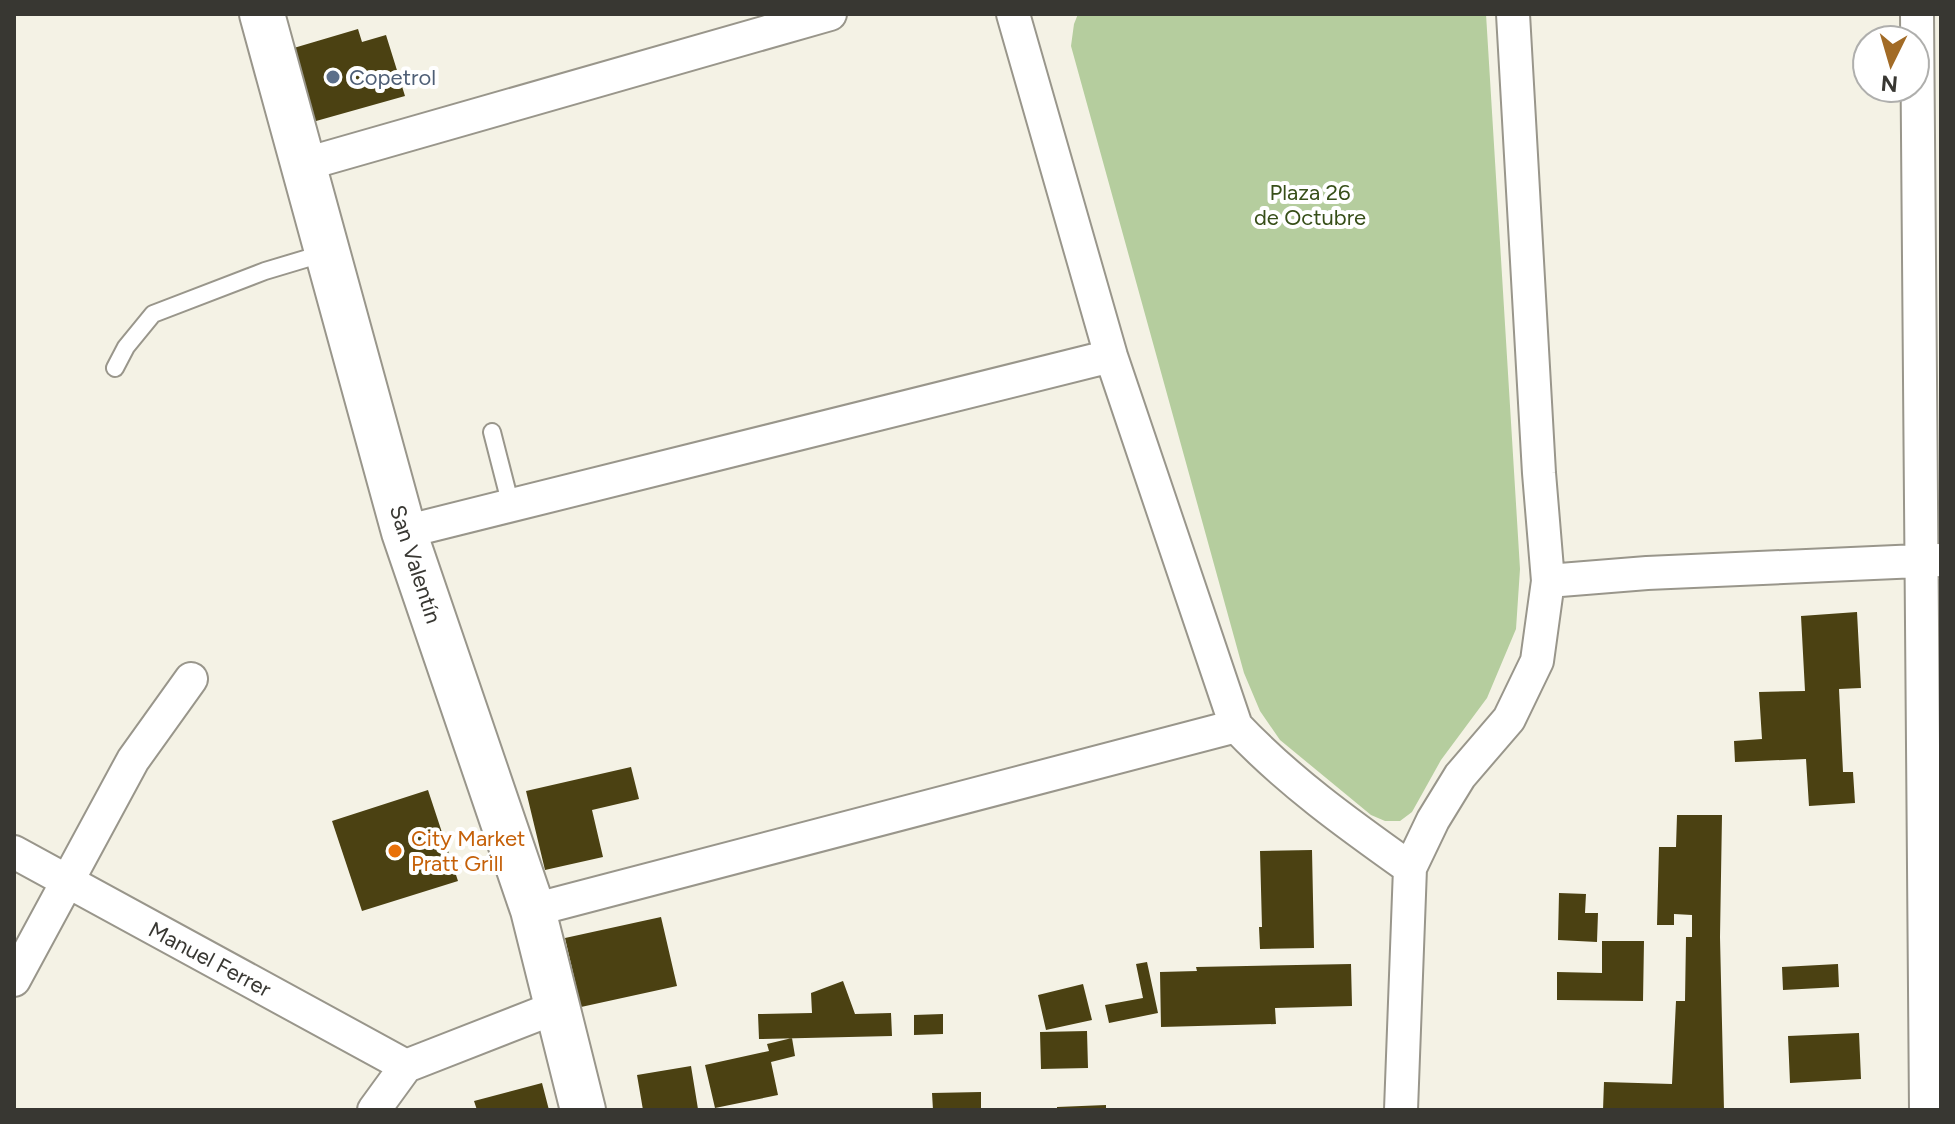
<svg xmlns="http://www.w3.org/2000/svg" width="1955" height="1124" viewBox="0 0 1955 1124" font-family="Figtree,sans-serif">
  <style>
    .green { fill: #b5cd9e }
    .building { fill: #4b4112 }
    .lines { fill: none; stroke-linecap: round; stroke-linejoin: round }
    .service-casing { stroke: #99968b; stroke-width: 20 }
    .minor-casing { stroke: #99968b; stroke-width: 36 }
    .secondary-casing { stroke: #99968b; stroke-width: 48 }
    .service { stroke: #fff; stroke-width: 16 }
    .minor { stroke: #fff; stroke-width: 32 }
    .secondary { stroke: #fff; stroke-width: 44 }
    .service-dot { fill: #5c6f8a; stroke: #fff; stroke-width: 3 }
    .food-dot { fill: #e8710a; stroke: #fff; stroke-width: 3 }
    .labels { text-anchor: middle; stroke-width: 8; stroke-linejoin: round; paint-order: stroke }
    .service-label { font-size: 22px; fill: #4e5e75; stroke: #fff; text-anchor: start }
    .park-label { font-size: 22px; fill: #374f19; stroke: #fff }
    .street-label { font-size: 22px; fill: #383732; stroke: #fff }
    .food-label { font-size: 22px; fill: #c56008; stroke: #fff; text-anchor: start }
  </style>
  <rect width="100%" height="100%" fill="#f4f2e5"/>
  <path class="green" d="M1078,14h408l34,555 -4,60 -29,69 -46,62 -29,52 -12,9h-15l-14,-6 -91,-75 -20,-29 -16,-38 -173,-627 3,-22z"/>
  <path class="building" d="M358,29l4,13 24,-7 19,61 -96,27 -22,-73z
    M1857,612l4,76 -22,1 4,83h10l2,31 -46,3 -3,-47 -71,3 -1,-21 28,-2 -3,-47 46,-1 -4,-75z
    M631,767l8,32 -47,11 11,47 -58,13 -19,-79z
    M428,790l30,91 -96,30 -30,-90z
    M1677,815h45l-2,122 4,173h-121l1,-28 68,2 4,-83h9l1,-64h6v-22l-18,-1v11h-17l2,-78h17z
    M1312,850l2,98 -54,1 -1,-22h3l-2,-76z
    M1559,893l27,1 -1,19h13l-1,29 -39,-2z
    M661,917l16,69 -96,21 -16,-69z
    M1602,941h42l-1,60 -86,-1v-28l45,1z
    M1147,962l11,51 -49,10 -4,-18 38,-7 -7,-34z
    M1351,964l1,42 -77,2 1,16 -115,3 -1,-55 37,-1 -1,-4z
    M1838,964l1,23 -56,3 -1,-23z
    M843,981l12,33 36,-1 1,23 -133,3 -1,-25 54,-1 -1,-20z
    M1083,984l9,36 -46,10 -8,-35z
    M943,1014v20l-29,1v-20z
    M1087,1031l1,37 -47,1 -1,-37z
    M1859,1033l2,46 -71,4 -2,-47z
    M792,1038l3,18 -24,6 7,33 -63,13 -10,-43 64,-14 -2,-7z
    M691,1066l7,43 -55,1 -6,-35z
    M542,1083l7,27h-72l-3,-9z
    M981,1092v18h-48l-1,-17z
    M1106,1105v5h-49v-3z"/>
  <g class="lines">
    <g class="service-casing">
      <path id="service" d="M115,368l11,-21 27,-33 112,-43 60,-18
        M492,432l19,74"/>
    </g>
    <g class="minor-casing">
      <path id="minor" d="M1013,14l98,342 125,370c52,55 112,98 174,142
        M1917,14l9,1096
        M302,165l528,-151
        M404,532l707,-176
        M1548,581l99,-8 294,-13
        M14,852l392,214
        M533,910l703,-184
        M14,980l119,-220 58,-81
        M374,1110l32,-44 151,-59
        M1401,1110l9,-242 23,-48 27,-44 49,-57 28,-58 11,-80 -9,-108 -26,-459"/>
    </g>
    <g class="secondary-casing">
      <path id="secondary" d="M262,14l142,518 129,378 50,200"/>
    </g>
    <use href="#service" class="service"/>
    <use href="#minor" class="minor"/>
    <use href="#secondary" class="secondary"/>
  </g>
  <circle class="service-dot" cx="333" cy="77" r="8"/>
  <circle class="food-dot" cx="395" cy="851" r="8"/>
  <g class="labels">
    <g class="service-label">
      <text x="349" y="85">Copetrol</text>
    </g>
    <g class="park-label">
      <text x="1310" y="200">Plaza 26<tspan x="1310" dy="25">de Octubre</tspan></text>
    </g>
    <g class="street-label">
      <text transform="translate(416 564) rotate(72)" y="8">San Valentín</text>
      <text transform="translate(210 959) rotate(28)" y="8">Manuel Ferrer</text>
    </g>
    <g class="food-label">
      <text x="411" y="846">City Market<tspan x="411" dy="25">Pratt Grill</tspan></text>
    </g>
  </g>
  <rect width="1955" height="1124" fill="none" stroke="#383732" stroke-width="32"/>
  <g transform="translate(1891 64) rotate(185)"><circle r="38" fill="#ffffff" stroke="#afafad" stroke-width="2"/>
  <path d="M0-6L14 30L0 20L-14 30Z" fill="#a26b26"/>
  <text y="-12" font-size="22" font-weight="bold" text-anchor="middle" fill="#383732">N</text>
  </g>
</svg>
